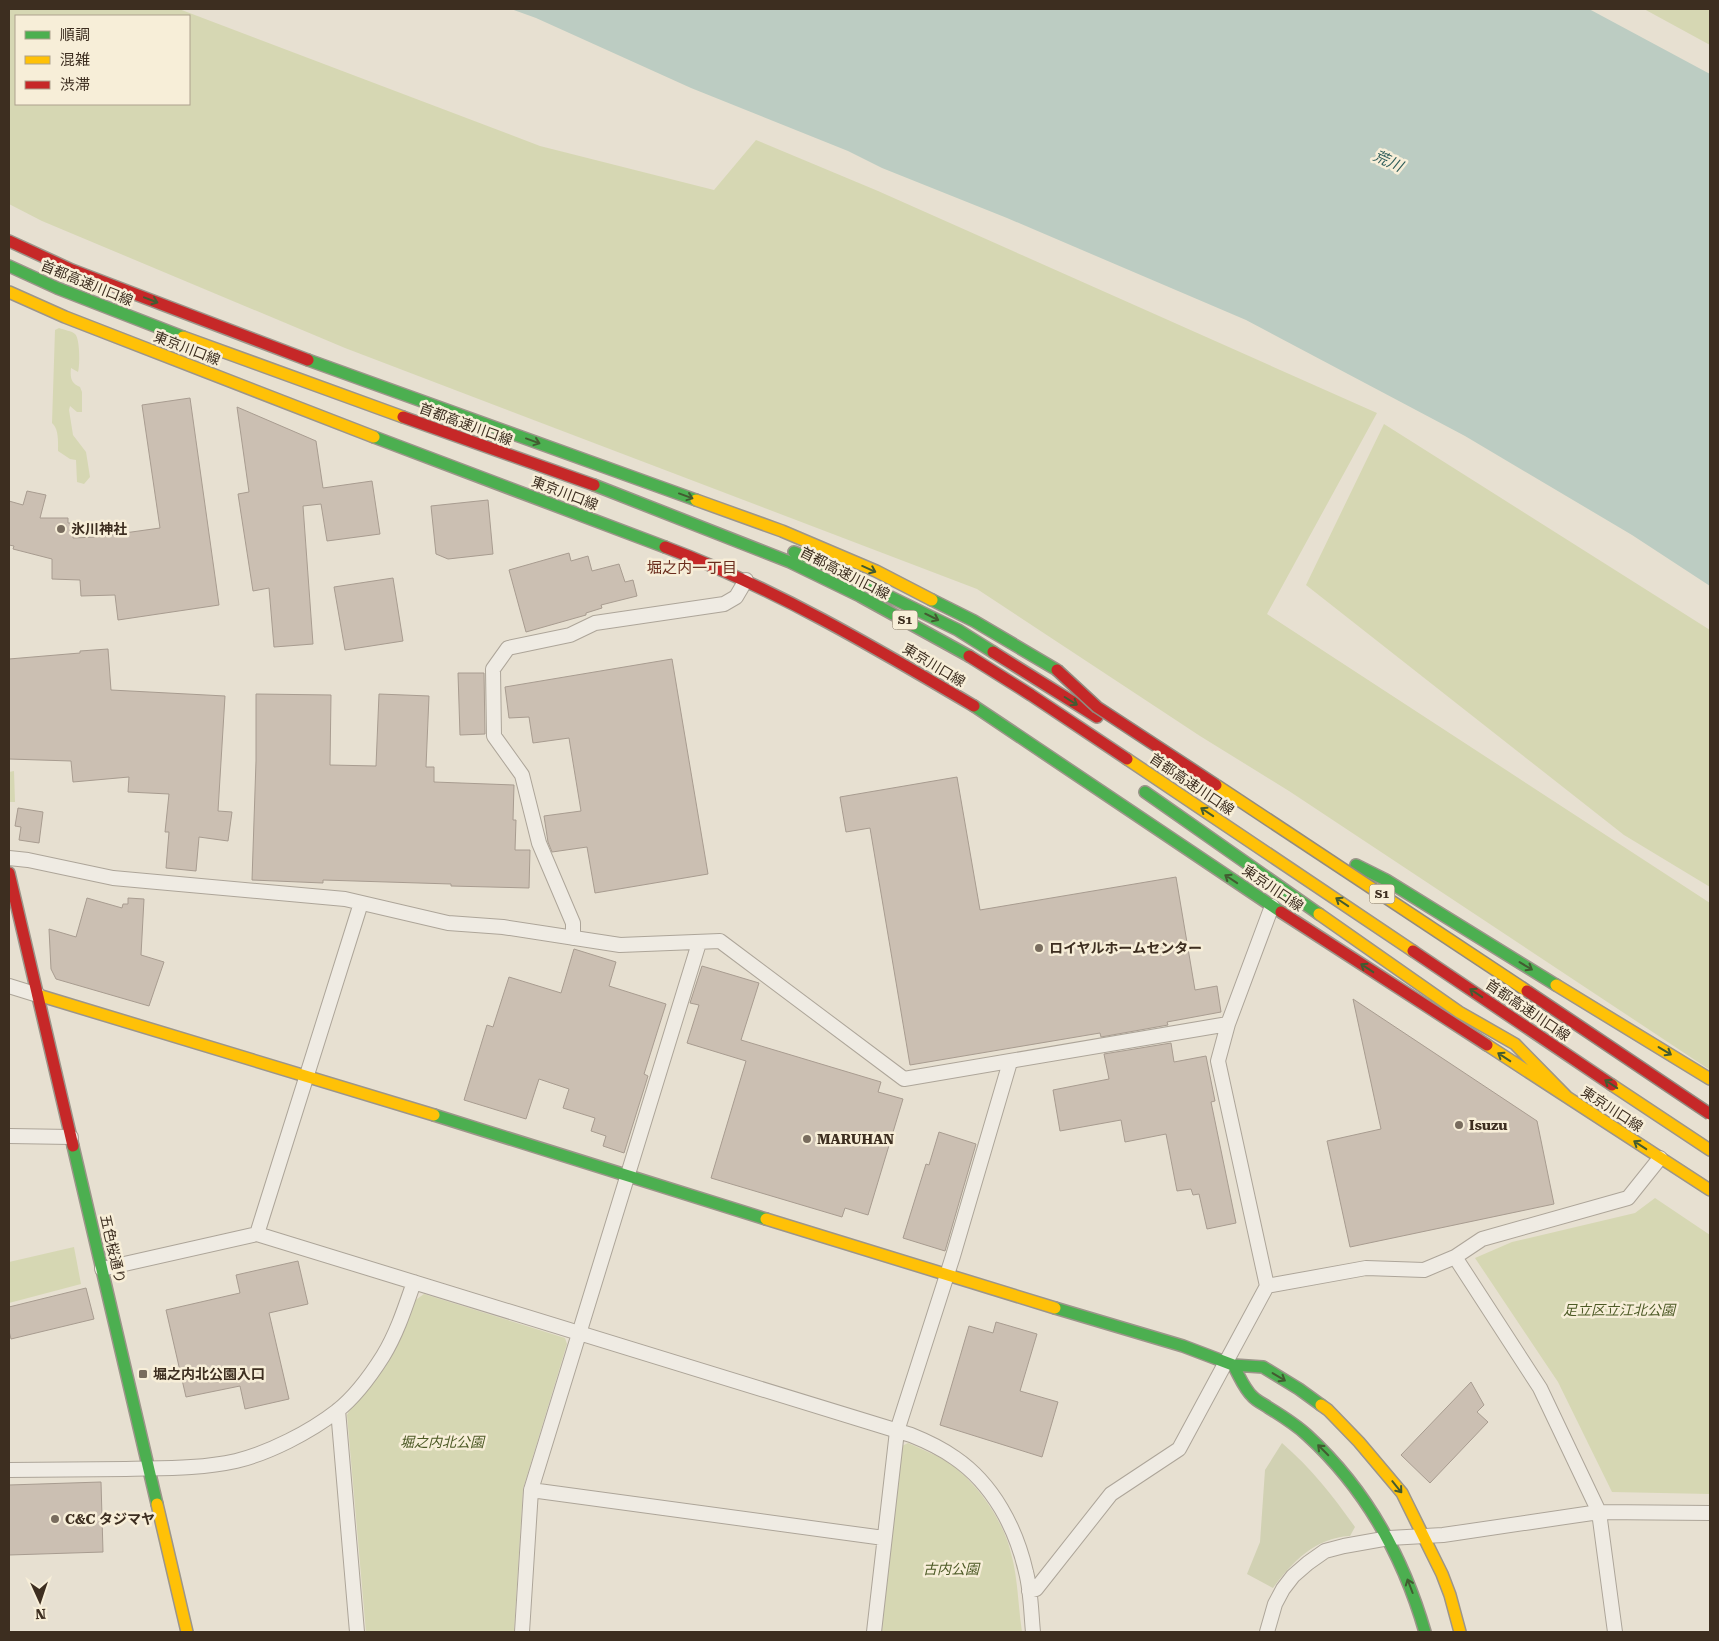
<svg xmlns="http://www.w3.org/2000/svg" width="1719" height="1641" viewBox="0 0 1719 1641" font-family="'Roboto Serif','Noto Sans JP',serif">
  <style>
    .green { fill: #d6d7b3; fill-rule: evenodd }
    .cemetery { fill: #d1d1b3 }
    .water { fill: #bcccc2 }
    .building { fill: #cbbfb2; stroke: #a89c90 }
    .lines { fill: none; stroke-linecap: round; stroke-linejoin: round }
    .street-casing { stroke: #ada599; stroke-width: 16 }
    .fast-casing { stroke: #9c958a; stroke-width: 14 }
    .slow-casing { stroke: #9c958a; stroke-width: 14 }
    .jam-casing { stroke: #9c958a; stroke-width: 14 }
    .street { stroke: #efebe3; stroke-width: 14 }
    .fast { stroke: #4caf50; stroke-width: 11 }
    .slow { stroke: #ffc107; stroke-width: 11 }
    .jam { stroke: #c62828; stroke-width: 11 }
    .slow-bridge-casing { stroke: #928b80; stroke-width: 14; stroke-linecap: butt }
    .jam-bridge-casing { stroke: #928b80; stroke-width: 14; stroke-linecap: butt }
    .slow-bridge { stroke: #ffc107; stroke-width: 11 }
    .jam-bridge { stroke: #c62828; stroke-width: 11 }
    .oneway { stroke: #425b31 }
    .poi-dot { fill: #786c5e; stroke: #f7eed8; stroke-width: 2 }
    .labels { text-anchor: middle; stroke-width: 5; stroke-linejoin: round; paint-order: stroke }
    .shield { fill: #f7eed8; stroke: #756857; stroke-width: 1 }
    .shield-label { font-size: 12px; font-weight: bold; fill: #3d2e20 }
    .street-label { font-size: 14px; fill: #3d2e20; stroke: #f7eed8 }
    .poi-label { font-size: 14px; font-weight: bold; fill: #3d2e20; stroke: #f7eed8; text-anchor: start }
    .park-label { font-size: 14px; font-style: italic; fill: #4d5a26; stroke: #f7eed8 }
    .water-label { font-size: 15px; font-style: italic; fill: #2f5d5a; stroke: #f7eed8 }
    .neighbourhood-label { font-size: 15px; fill: #6b2e1e; stroke: #f7eed8 }
  </style>
  <rect width="100%" height="100%" fill="#e7e0d1"/>
  <path class="green" d="M9,9h170l361,137 174,44 42,-50 122,51 499,222 -110,201 443,289v167l-421,-279 -89,-55 -223,-147 -632,-241 -303,-127 -33,-17zM16,16h173v88h-173z
    M1644,9h66v36z
    M59,328c5,2 13,3 16,6 5,4 5,32 3,38l-7,-4c-1,10 0,15 9,19l2,5v20h-5l-7,-6 -1,4 4,25 13,17 4,25 -6,7 -7,-2 -1,-22 -6,-1 -12,-8c0,-9 1,-22 -6,-28l3,-93z
    M1384,424l326,206v257l-86,-52 -318,-250z
    M14,771l1,31h-6v-30z
    M1655,1198l55,37v259l-98,-2 -54,-110 -83,-124 37,-16 123,-29z
    M74,1247l7,37 -72,19v-41z
    M424,1294l141,44 2,6 -44,145 -9,143h-148l-19,-217 4,-7 34,-41 22,-44 7,-22z
    M908,1443c13,6 26,11 38,18 29,19 57,58 65,92 7,25 7,53 11,79h-138l-2,-1 18,-184z"/>
  <path class="cemetery" d="M1282,1443c29,25 51,53 73,84l-5,9c-35,2 -57,25 -77,52l-26,-14 13,-32 5,-72z"/>
  <path class="water" d="M511,9h1078l121,65v512l-78,-51 -167,-99 -219,-116 -239,-102 -125,-50 -34,-17 -157,-63 -155,-70z"/>
  <path class="building" d="M190,398l29,207 -101,15 -3,-25 -34,1 -1,-16 -28,-1v-20l-39,-10 1,-3 -5,-1v-44l14,4 4,-14 19,4 -6,23h28v5h5v15l23,-1 64,-9 -18,-123z
    M237,407l79,34 7,47 49,-7 8,53 -53,7 -6,-37 -18,2 10,138 -39,3 -5,-59 -16,3 -15,-97 11,-2z
    M488,500l5,54 -45,5 -12,-5 -5,-48z
    M569,553l2,8 17,-5 4,15 27,-7 6,18 8,-2 4,16 -36,9 1,3 -16,5v2l-60,17 -17,-62z
    M393,578l10,63 -58,9 -11,-63z
    M108,649l3,41 114,6 -7,115 14,1 -4,29 -29,-4 -3,34 -30,-3 3,-36h-4l4,-38 -41,-2 1,-15 -56,5 -2,-21 -62,-2v-100l71,-6v-2z
    M672,659l36,215 -113,19 -8,-46 -35,5 -4,-10 -4,-26 37,-5 -12,-73 -36,5 -4,-26 -20,1 -4,-31z
    M458,673h26l1,61 -25,1z
    M256,694l75,1 -1,70 46,1 3,-72 50,2 -3,71h8v15l80,3 -1,35h3l-1,30h15l-1,38 -78,-2v-2l-128,-4v3l-71,-3 4,-119z
    M957,777l23,133 196,-33 19,113 22,-4 4,26 -54,10 1,3 -67,12 -1,-4 -190,32 -40,-237 -24,4 -6,-35z
    M18,808l25,4 -4,31 -20,-3 2,-13 -6,-1z
    M87,898l35,10 1,-4h5v-6l16,1 -3,56 23,7 -15,44 -93,-27 -5,-10 -2,-40 27,8z
    M574,949l42,13 -7,24 57,18 -22,70 4,2 -24,77 -21,-7 3,-10 -15,-5 4,-13 -32,-10 6,-19 -30,-10 -13,40 -62,-19 23,-75 6,2 16,-50 52,16z
    M702,966l57,17 -18,57 140,42 -3,10 25,7 -35,116 -23,-7 -3,9 -131,-39 35,-117 -59,-18 12,-38 -9,-2z
    M1353,999l184,122 17,83 -204,43 -23,-106 54,-12z
    M1171,1043l3,19 32,-6 9,45 -4,1 25,121 -29,6 -8,-35 -6,1 -2,-6 -14,2 -11,-57 -41,8 -4,-22 -61,11 -7,-41 56,-11 -5,-25z
    M939,1132l37,12 -31,107 -42,-13 23,-74 3,1z
    M298,1261l10,43 -39,9 20,86 -44,10 -5,-23 -54,11 -20,-87 74,-17 -4,-18z
    M86,1288l8,31 -83,20 -2,-8v-24z
    M996,1322l41,12 -17,57 38,11 -16,55 -102,-32 29,-99 24,7z
    M1471,1382l13,23 -7,7 11,10 -58,61 -29,-28z
    M101,1482l2,70 -94,3v-70z"/>
  <g class="lines">
    <g class="street-casing">
      <path id="street" d="M9,858l19,2 85,18 232,21 103,24 55,4 117,18 100,-4 184,138 324,-55
        M573,938v-15l-34,-80 -17,-68 -28,-39 -1,-67 15,-21 62,-13 25,-12 129,-19 12,-7 10,-17
        M9,986l29,9
        M9,1136l62,1
        M257,1234l654,201c15,6 30,13 44,23 38,26 61,70 71,114 5,19 5,40 7,60
        M1455,1257l85,131 59,124 16,120
        M102,1269l155,-35 104,-331
        M1267,1286l-49,-225 10,-37 44,-118
        M338,1410l19,222
        M9,1470c39,0 78,-1 117,-1 36,-1 74,0 110,-8 33,-8 74,-29 101,-50 18,-14 34,-36 46,-55 14,-23 22,-48 31,-74
        M531,1490l353,48
        M1029,1591l7,-2 75,-95 68,-45 88,-163 99,-18 58,2 31,-13 27,-18 146,-41 32,-40
        M522,1632l9,-142 168,-547
        M874,1632l23,-201 56,-175 57,-194
        M1267,1632l8,-28 8,-15 10,-13 15,-13 17,-12 19,-5 45,-8 54,-3 156,-23 111,1"/>
    </g>
    <g class="fast-casing">
      <path id="fast" d="M9,266l48,22 126,49
        M308,360l388,140
        M374,437l291,110
        M594,485l196,77 70,34 109,60
        M794,552l27,11 137,67 35,22
        M932,600l42,21 83,49
        M974,706l307,206
        M1145,792l174,122
        M1356,865l30,15 170,105
        M434,1115l332,104
        M73,1146l84,358
        M1055,1308l128,38 50,19 30,2 36,22 22,16
        M1233,1365c6,10 11,24 20,32 5,5 11,7 16,11 13,8 26,16 38,27 58,53 96,121 118,197"/>
    </g>
    <g class="slow-casing">
      <path id="slow" d="M9,292l56,25 309,120
        M183,337l220,80
        M696,500l86,31 94,40 56,29
        M1127,759l286,192
        M1319,914l140,98 56,32 52,53
        M1556,985l154,94
        M38,995l396,120
        M1487,1045l223,145
        M1612,1085l98,65
        M766,1219l289,89
        M1321,1405l7,5 31,32 43,51 40,81 8,21 10,37
        M157,1504l30,128"/>
    </g>
    <g class="jam-casing">
      <path id="jam" d="M9,241l63,29 236,90
        M403,417l191,68
        M665,547c109,41 209,100 309,159
        M993,652l104,65
        M969,656l62,39 96,64
        M9,873l64,273
        M1281,912l206,133
        M1413,951l199,134"/>
    </g>
    <use href="#street" class="street"/>
    <use href="#fast" class="fast"/>
    <use href="#slow" class="slow"/>
    <use href="#jam" class="jam"/>
    <g class="slow-bridge-casing">
      <path id="slow-bridge" d="M1216,785l311,206"/>
    </g>
    <g class="jam-bridge-casing">
      <path id="jam-bridge" d="M1057,670l40,37 119,78
        M1527,991l183,123"/>
    </g>
    <use href="#slow-bridge" class="slow-bridge"/>
    <use href="#jam-bridge" class="jam-bridge"/>
  </g>
  <defs><path id="oneway-shaft" d="M-6 0H5M1.5-3L5.5 0L1.5 3" fill="none" stroke-width="1.6" stroke-linecap="round" stroke-linejoin="round" transform="scale(1.25)"/></defs>
  <g class="oneway">
    <use href="#oneway-shaft" transform="translate(151 300) rotate(21)"/>
    <use href="#oneway-shaft" transform="translate(533 441) rotate(20)"/>
    <use href="#oneway-shaft" transform="translate(686 496) rotate(20)"/>
    <use href="#oneway-shaft" transform="translate(869 569) rotate(24)"/>
    <use href="#oneway-shaft" transform="translate(932 617) rotate(26)"/>
    <use href="#oneway-shaft" transform="translate(1071 701) rotate(32)"/>
    <use href="#oneway-shaft" transform="translate(1207 812) rotate(-146)"/>
    <use href="#oneway-shaft" transform="translate(1231 879) rotate(-146)"/>
    <use href="#oneway-shaft" transform="translate(1342 902) rotate(-146)"/>
    <use href="#oneway-shaft" transform="translate(1526 966) rotate(31)"/>
    <use href="#oneway-shaft" transform="translate(1367 968) rotate(-147)"/>
    <use href="#oneway-shaft" transform="translate(1476 993) rotate(-146)"/>
    <use href="#oneway-shaft" transform="translate(1665 1051) rotate(31)"/>
    <use href="#oneway-shaft" transform="translate(1504 1057) rotate(-147)"/>
    <use href="#oneway-shaft" transform="translate(1611 1084) rotate(-146)"/>
    <use href="#oneway-shaft" transform="translate(1640 1145) rotate(-147)"/>
    <use href="#oneway-shaft" transform="translate(1279 1377) rotate(31)"/>
    <use href="#oneway-shaft" transform="translate(1323 1450) rotate(-135)"/>
    <use href="#oneway-shaft" transform="translate(1397 1487) rotate(51)"/>
    <use href="#oneway-shaft" transform="translate(1410 1586) rotate(-111)"/>
  </g>
  <g class="poi-dot">
    <circle cx="61" cy="529" r="5"/>
    <circle cx="1039" cy="948" r="5"/>
    <circle cx="1459" cy="1125" r="5"/>
    <circle cx="807" cy="1139" r="5"/>
    <rect x="138" y="1369" width="10" height="10" rx="2.5"/>
    <circle cx="55" cy="1519" r="5"/>
  </g>
  <g class="labels">
    <g class="shield">
      <rect x="892.5" y="610.5" width="25" height="19" rx="4"/>
      <rect x="1369.5" y="884.5" width="25" height="19" rx="4"/>
    </g>
    <g class="shield-label">
      <text x="905" y="624">S1</text>
      <text x="1382" y="898">S1</text>
    </g>
    <g class="street-label">
      <text transform="translate(87 283) rotate(22)" y="5">首都高速川口線</text>
      <text transform="translate(187 348) rotate(21)" y="5">東京川口線</text>
      <text transform="translate(466 424) rotate(20)" y="5">首都高速川口線</text>
      <text transform="translate(565 493) rotate(21)" y="5">東京川口線</text>
      <text transform="translate(845 573) rotate(27)" y="5">首都高速川口線</text>
      <text transform="translate(934 665) rotate(31)" y="5">東京川口線</text>
      <text transform="translate(1192 784) rotate(34)" y="5">首都高速川口線</text>
      <text transform="translate(1273 888) rotate(34)" y="5">東京川口線</text>
      <text transform="translate(1528 1010) rotate(34)" y="5">首都高速川口線</text>
      <text transform="translate(1612 1109) rotate(33)" y="5">東京川口線</text>
      <text transform="translate(113 1249) rotate(77)" y="5">五色桜通り</text>
    </g>
    <g class="poi-label">
      <text x="71" y="534">氷川神社</text>
      <text x="1049" y="953">ロイヤルホームセンター</text>
      <text x="1469" y="1130">Isuzu</text>
      <text x="817" y="1144">MARUHAN</text>
      <text x="153" y="1379">堀之内北公園入口</text>
      <text x="65" y="1524">C&amp;C タジマヤ</text>
    </g>
    <g class="park-label">
      <text x="1619" y="1315">足立区立江北公園</text>
      <text x="442" y="1447">堀之内北公園</text>
      <text x="951" y="1574">古内公園</text>
    </g>
    <g class="water-label">
      <text transform="translate(1388 161) rotate(25)" y="5">荒川</text>
    </g>
    <g class="neighbourhood-label">
      <text x="692" y="573">堀之内一丁目</text>
    </g>
  </g>
  <rect width="1719" height="1641" fill="none" stroke="#3d2e20" stroke-width="20"/>
  <rect x="15" y="15" width="175" height="90" fill="#f7eed8" stroke="#ada18e"/>
  <rect x="25" y="31" width="25" height="8" fill="#4caf50" stroke="#ada18e"/>
  <text x="60" y="40" font-size="15" fill="#3d2e20">順調</text>
  <rect x="25" y="56" width="25" height="8" fill="#ffc107" stroke="#ada18e"/>
  <text x="60" y="65" font-size="15" fill="#3d2e20">混雑</text>
  <rect x="25" y="81" width="25" height="8" fill="#c62828" stroke="#ada18e"/>
  <text x="60" y="90" font-size="15" fill="#3d2e20">渋滞</text>
  <g transform="translate(40 1601) rotate(177)" stroke="#f7eed8" stroke-width="4" paint-order="stroke">
  <path d="M0-4L9 19L0 12L-9 19Z" fill="#3d2e20"/>
  <text y="-8" font-size="14" font-weight="bold" text-anchor="middle" fill="#3d2e20">N</text>
  </g>
</svg>
